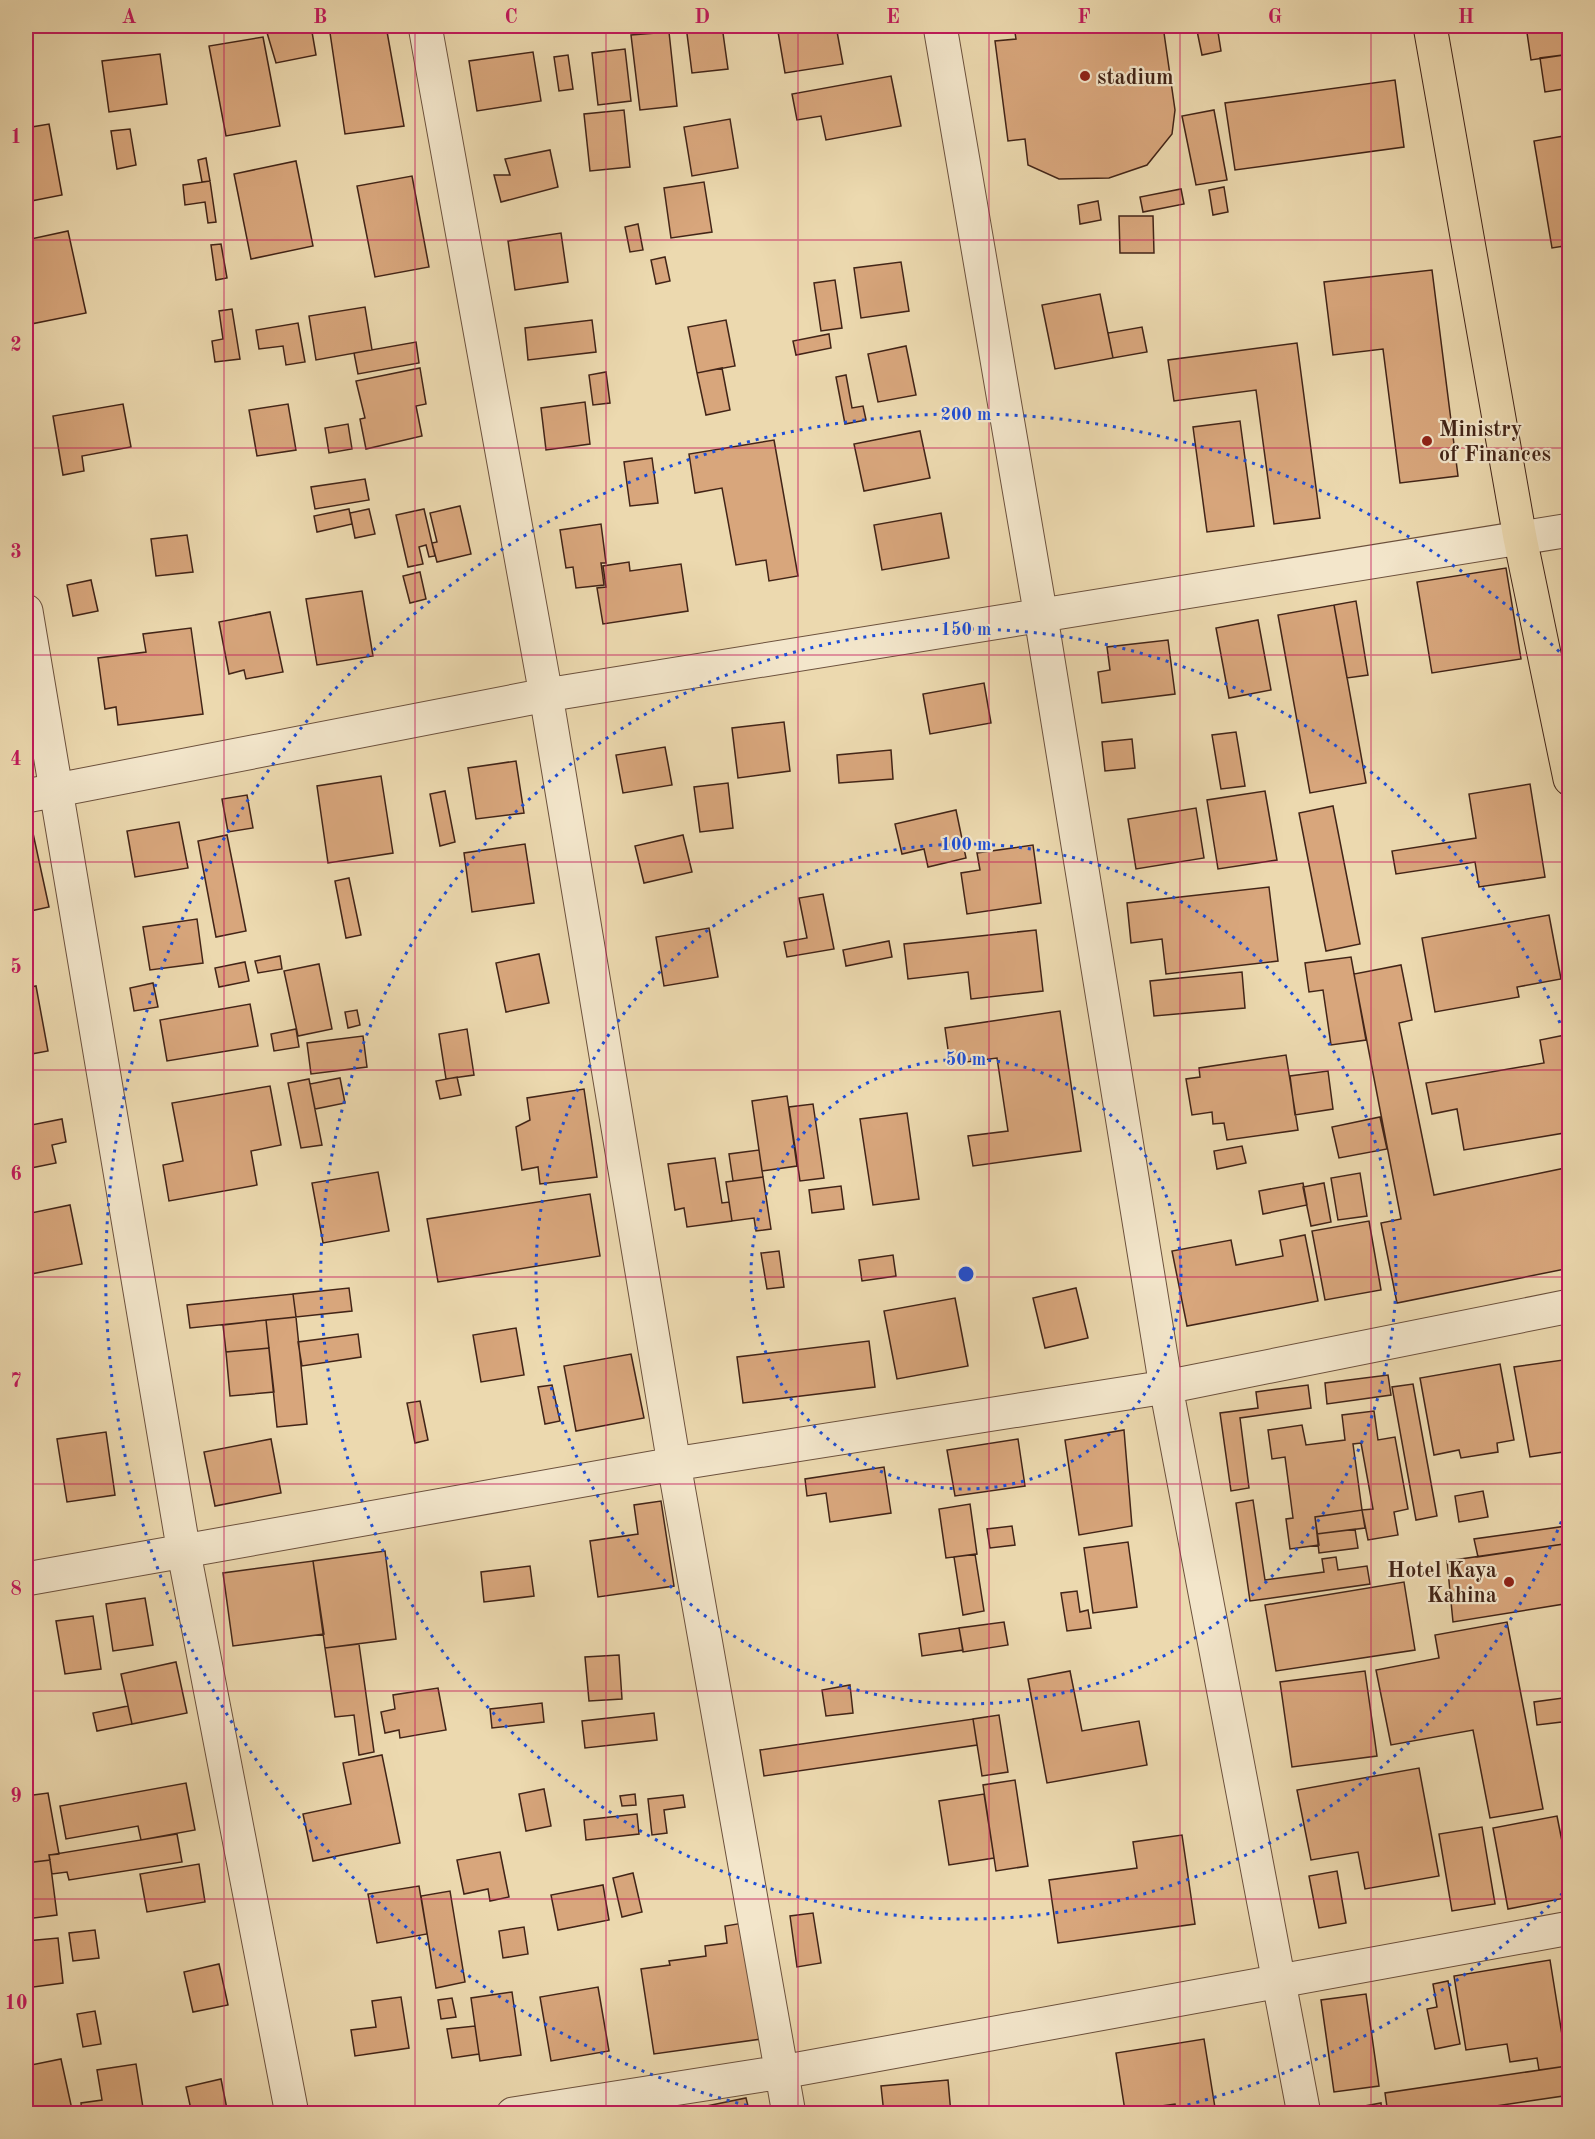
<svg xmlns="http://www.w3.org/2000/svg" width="1595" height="2139" viewBox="0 0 1595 2139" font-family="'Old Standard TT',serif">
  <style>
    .building { fill: #d8a67c; stroke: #422417; stroke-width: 1.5; fill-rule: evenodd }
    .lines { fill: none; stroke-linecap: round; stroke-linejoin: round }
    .minor-casing { stroke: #6c513d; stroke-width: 35 }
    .highway-casing { stroke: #422417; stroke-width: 35 }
    .minor { stroke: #f3e6cb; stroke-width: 33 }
    .highway { stroke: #ecd9af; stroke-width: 33 }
    .grid { fill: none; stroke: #c2185b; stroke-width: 1.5; stroke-opacity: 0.55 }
    .ring { fill: none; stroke: #1d4ed8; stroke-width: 3; stroke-dasharray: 3 6 }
    .poi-dot { fill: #8f2418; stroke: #f3e6cb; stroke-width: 2 }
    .labels { text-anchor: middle; stroke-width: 4.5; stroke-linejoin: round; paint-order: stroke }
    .poi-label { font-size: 22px; font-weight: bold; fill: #422417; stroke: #f3e6cb; text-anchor: start }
    .centre { fill: #1d4ed8; stroke: #f3e6cb; stroke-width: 3 }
    .ring-label { font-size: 18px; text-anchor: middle; font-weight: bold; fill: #1d4ed8; stroke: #f3e6cb; stroke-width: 4.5; stroke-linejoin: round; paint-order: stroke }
    .neatline { fill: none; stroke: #c2185b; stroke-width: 2 }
    .grid-label { font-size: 20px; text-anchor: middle; font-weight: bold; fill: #c2185b }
  </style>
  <rect width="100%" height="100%" fill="#ecd9af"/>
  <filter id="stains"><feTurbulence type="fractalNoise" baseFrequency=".00333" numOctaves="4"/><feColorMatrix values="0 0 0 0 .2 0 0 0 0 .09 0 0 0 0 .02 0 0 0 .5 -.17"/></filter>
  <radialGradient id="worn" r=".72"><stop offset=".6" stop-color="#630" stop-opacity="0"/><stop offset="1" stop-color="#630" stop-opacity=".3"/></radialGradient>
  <path class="building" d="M265,26h46l5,29 -40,8z
    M329,26h57l18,100 -59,8z
    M686,26h36l6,43 -36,4z
    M777,26h59l7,38 -58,9z
    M1014,26h149l12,84 -3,24 -25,31 -38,13 -50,1 -31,-14 -3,-26 -17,2 -13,-100 21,-2z
    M1196,26h21l4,25 -19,4z
    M1526,26h44v28l-39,6z
    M669,32l8,74 -37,4 -9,-75z
    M263,37l17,89 -54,10 -17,-90z
    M625,49l6,52 -33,4 -6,-52z
    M533,52l8,49 -64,10 -8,-50z
    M160,54l7,50 -58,8 -7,-51z
    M1570,54v34l-25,4 -5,-34z
    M568,55l5,34 -14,2 -5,-34z
    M891,76l10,50 -75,14 -5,-24 -24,4 -5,-26z
    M1395,80l9,67 -169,23 -10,-67z
    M624,110l6,57 -40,4 -6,-57z
    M1214,110l13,70 -31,5 -14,-69z
    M730,119l8,49 -46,8 -8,-49z
    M49,124l13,71 -36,7v-74z
    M130,129l6,36 -19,4 -6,-38z
    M1570,135v110l-18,3 -18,-107z
    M550,150l8,37 -57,15 -7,-27h16l-5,-16z
    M206,158l4,23 -8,1 -4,-22z
    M296,161l17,85 -62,13 -17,-85z
    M412,176l17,91 -54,10 -18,-91z
    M210,181l6,41 -8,1 -3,-21 -20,3 -2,-20z
    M704,182l8,50 -41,6 -7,-50z
    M1224,187l4,25 -15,3 -4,-25z
    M1181,189l3,15 -41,8 -3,-15z
    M1098,201l3,19 -21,4 -2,-19z
    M1119,216h34l1,37h-34z
    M638,224l5,26 -13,2 -5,-25z
    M68,231l18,82 -55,11 -5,-27v-57z
    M561,233l7,49 -53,8 -7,-49z
    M221,244l6,34 -11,2 -5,-35z
    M665,257l5,24 -14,3 -5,-24z
    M901,262l8,49 -48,7 -7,-50z
    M1432,270l26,206 -58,7 -17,-134 -50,6 -9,-73z
    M835,280l7,48 -21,3 -7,-48z
    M1100,294l13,64 -58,11 -13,-64z
    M365,307l7,43 -56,10 -7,-44z
    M232,309l8,50 -25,3 -3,-21 11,-2 -4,-28z
    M592,320l4,32 -68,8 -3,-32z
    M726,320l9,46 -38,7 -9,-46z
    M298,323l7,39 -19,3 -3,-19 -24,3 -3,-19z
    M1142,327l5,25 -34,6 -5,-25z
    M829,334l2,14 -35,7 -3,-14z
    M416,342l3,21 -61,11 -4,-21z
    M1297,343l23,175 -46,6 -18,-134 -82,11 -6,-41z
    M906,346l10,49 -38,7 -10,-48z
    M420,368l6,36 -10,2 6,30 -56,13 -6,-30 5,-1 -9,-37z
    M722,368l8,42 -24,5 -9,-42z
    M606,372l4,31 -17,2 -4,-30z
    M846,375l6,33 11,-2 3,14 -21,4 -9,-47z
    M585,402l5,42 -44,6 -5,-42z
    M123,404l8,43 -49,9 2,15 -21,4 -10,-59z
    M288,404l8,46 -39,6 -8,-46z
    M1240,421l14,105 -47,6 -14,-105z
    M348,424l4,25 -23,4 -4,-25z
    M920,431l10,47 -66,13 -10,-47z
    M774,440l24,136 -29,5 -3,-21 -30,5 -14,-77 -27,5 -6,-39z
    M652,458l6,45 -28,3 -6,-44z
    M365,479l4,21 -54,9 -4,-22z
    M460,506l11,48 -34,8 -5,-19 5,-1 -7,-29z
    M349,509l3,15 -35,8 -3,-16z
    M369,509l6,25 -20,4 -5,-25z
    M424,509l11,47 -6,1 -3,-12 -7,2 4,17 -15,3 -12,-52z
    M941,513l8,45 -67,12 -8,-45z
    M601,524l5,39h-5l3,22 -28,3 -3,-21 -7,1 -6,-38z
    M187,535l6,37 -37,4 -5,-37z
    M629,562l1,9 51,-7 7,47 -85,13 -6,-36 9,-1 -3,-21z
    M1506,568l15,91 -89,14 -15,-91z
    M420,572l6,27 -16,4 -7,-27z
    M91,580l7,31 -25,5 -6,-31z
    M362,591l11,65 -56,9 -11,-66z
    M1356,601l12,74 -21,3 -13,-73z
    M1334,605l32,178 -56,10 -32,-178z
    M270,612l13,60 -37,7 -2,-9 -15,4 -10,-52z
    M1258,620l13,70 -42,8 -13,-70z
    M191,628l12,86 -85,11 -2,-18 -11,2 -7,-51 48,-6 -3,-18z
    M1168,640l7,54 -73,9 -4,-31 12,-2 -3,-23z
    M984,683l7,40 -61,11 -7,-40z
    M784,722l6,49 -52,7 -6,-50z
    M1236,732l9,54 -24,3 -9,-54z
    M1132,739l3,29 -30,3 -3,-29z
    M665,747l7,38 -49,8 -7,-38z
    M891,750l2,29 -54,4 -2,-28z
    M516,761l8,52 -48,6 -8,-51z
    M381,776l12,77 -65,10 -11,-77z
    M728,783l5,45 -33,4 -6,-45z
    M1530,784l15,93 -66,10 -4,-25 -79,12 -4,-23 84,-13 -7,-44z
    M445,791l10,51 -15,4 -10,-52z
    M1265,791l12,69 -59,9 -11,-69z
    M247,795l6,33 -25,4 -6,-33z
    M1333,806l27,138 -34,7 -27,-138z
    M1196,808l8,50 -68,11 -8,-50z
    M956,810l10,48 -38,9 -4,-18 -22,5 -7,-30z
    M179,822l9,46 -53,9 -8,-46z
    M31,824l18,83 -23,5v-86z
    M227,835l19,96 -30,6 -18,-96z
    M683,835l9,37 -48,11 -9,-37z
    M525,844l9,59 -62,9 -8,-59z
    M1033,845l8,58 -74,11 -6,-41 19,-3 -3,-17z
    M349,878l12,57 -15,3 -11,-57z
    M1269,887l9,74 -112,13 -4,-35 -31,4 -4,-40z
    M823,894l11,55 -47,8 -3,-15 23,-4 -8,-40z
    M1549,915l12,64 -44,8 2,10 -84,15 -13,-74z
    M197,919l6,44 -53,7 -7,-43z
    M709,928l9,49 -54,9 -8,-49z
    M1036,930l7,61 -72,8 -3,-27 -60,7 -4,-35z
    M889,941l3,16 -46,9 -3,-16z
    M539,954l10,49 -43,9 -10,-49z
    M280,956l2,13 -24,4 -3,-12z
    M1351,957l15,83 -35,5 -8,-55 -14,2 -4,-29z
    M245,962l4,19 -30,6 -4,-19z
    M319,964l13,65 -34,7 -14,-65z
    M1401,965l11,55 -13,3 35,172 136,-28v101l-173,35 -16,-80 20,-4 -47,-245z
    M1242,972l3,36 -91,8 -4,-35z
    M153,983l5,24 -24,4 -4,-23z
    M36,986l12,65 -22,4v-67z
    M250,1004l8,42 -91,15 -7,-41z
    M357,1010l3,15 -12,3 -3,-16z
    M1060,1011l21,140 -108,15 -5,-30 40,-5 -11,-73 -47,6 -5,-36z
    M296,1029l3,18 -25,4 -3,-17z
    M467,1029l7,46 -28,4 -7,-45z
    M1570,1034v98l-106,18 -7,-41 -25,5 -6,-31 118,-20 -4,-23z
    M363,1036l4,31 -56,7 -4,-31z
    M1286,1055l12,75 -71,10 -3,-17 -11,1 -1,-12 -20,3 -6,-36 14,-2 -1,-9z
    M1328,1071l5,38 -38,6 -5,-39z
    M457,1077l4,18 -21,4 -4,-18z
    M340,1078l5,25 -30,6 -5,-25z
    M309,1079l13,66 -21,3 -13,-65z
    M270,1086l11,59 -30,6 6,34 -88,16 -6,-36 20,-4 -11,-58z
    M584,1089l13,88 -57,7 -2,-17 -16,3 -6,-43 14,-7 -3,-22z
    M787,1096l10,70 -35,5 -10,-70z
    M813,1104l11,74 -24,3 -11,-74z
    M907,1113l12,86 -46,6 -13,-86z
    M1380,1117l7,32 -48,9 -7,-31z
    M62,1119l4,23 -14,3 4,18 -30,6v-43z
    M1242,1146l4,17 -29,6 -3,-18z
    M759,1150l4,27 -30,4 -4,-27z
    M715,1158l7,45 7,-1 3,19 -45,6 -3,-19 -9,2 -7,-46z
    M378,1172l11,59 -66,12 -11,-60z
    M1360,1173l7,43 -29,4 -7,-42z
    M763,1177l8,52 -15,2 -2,-13 -22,3 -6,-39z
    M1303,1183l4,22 -44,9 -4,-23z
    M1324,1183l7,39 -20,4 -8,-39z
    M841,1186l3,23 -32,4 -3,-23z
    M590,1194l10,62 -162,26 -11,-63z
    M70,1205l12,59 -56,11v-61z
    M1369,1221l12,69 -56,10 -13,-69z
    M1305,1235l13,66 -131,25 -15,-75 59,-11 5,25 47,-9 -3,-16z
    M779,1251l5,36 -17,2 -6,-36z
    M893,1255l3,21 -34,5 -3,-21z
    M349,1288l3,23 -56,6 -3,-23z
    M1076,1288l12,50 -43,10 -12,-50z
    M293,1294l3,23 -106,11 -3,-23z
    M955,1298l13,68 -71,13 -13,-68z
    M296,1317l11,107 -30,3 -11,-107z
    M266,1320l3,28 -43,4 -3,-27z
    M516,1328l8,47 -43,7 -8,-47z
    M358,1334l3,23 -59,9 -4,-24z
    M869,1341l6,46 -132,16 -6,-46z
    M269,1348l5,44 -44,4 -4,-44z
    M631,1354l13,64 -68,13 -12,-65z
    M1570,1359v92l-40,6 -16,-90z
    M1500,1364l14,76 -17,3 1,9 -37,6 -2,-8 -25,5 -14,-77z
    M1388,1375l3,20 -64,9 -2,-21z
    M1413,1384l24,132 -21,4 -24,-133z
    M552,1385l8,36 -15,3 -7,-37z
    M1308,1385l3,23 -71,10 9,70 -18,3 -11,-78 38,-5 -2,-16z
    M420,1401l8,39 -13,3 -8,-40z
    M1374,1411l4,29 17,-3 13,72 -14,3 4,23 -30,5 -6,-30 -47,7 4,28 -29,4 -4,-30 7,-1 -8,-61 -13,2 -4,-29 34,-5 4,20 39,-5 -3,-25zM1361,1443l12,66 -11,1 -9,-66z
    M1124,1430l8,96 -53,9 -14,-95z
    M106,1432l9,63 -48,7 -10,-63z
    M271,1439l10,54 -66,13 -11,-54z
    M1018,1439l7,47 -70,10 -8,-46z
    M884,1467l7,46 -61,9 -4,-29 -19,3 -2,-17z
    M1483,1491l5,26 -29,5 -4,-26z
    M1253,1500l12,80 59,-8 -2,-13 14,-2 2,13 29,-4 3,18 -120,17 -14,-98z
    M661,1501l13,85 -76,11 -8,-56 48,-7 -4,-29z
    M1570,1502v41l-92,14 -4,-18 92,-13 -4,-23z
    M970,1504l7,50 -31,4 -7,-49z
    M1362,1510l3,18 -48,6 -2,-17z
    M1012,1526l3,19 -25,3 -3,-19z
    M1355,1529l3,19 -39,5 -2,-19z
    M1128,1542l9,65 -44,6 -9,-65z
    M1570,1543v60l-117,19 -6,-61z
    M385,1551l11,88 -71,9 -12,-87z
    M975,1554l9,57 -21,4 -9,-58z
    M313,1561l11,73 -91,12 -10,-73z
    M530,1566l4,30 -50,6 -3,-30z
    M1404,1582l11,68 -139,21 -11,-66z
    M1077,1591l3,21 8,-2 3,18 -24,3 -6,-38z
    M145,1598l8,47 -40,6 -7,-47z
    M93,1616l8,53 -36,5 -9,-53z
    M1004,1622l4,23 -45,7 -4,-24z
    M1507,1622l36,187 -53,9 -17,-88 -82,15 -15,-75 63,-12 -4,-23z
    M959,1628l4,22 -41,6 -3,-22z
    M359,1644l15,108 -15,3 -5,-40 -19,2 -10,-69z
    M619,1655l3,44 -33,2 -4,-44z
    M176,1662l11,51 -55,11 -11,-50z
    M1070,1671l12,60 57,-10 8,44 -100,18 -19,-104z
    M1365,1671l12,85 -85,11 -12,-85z
    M850,1685l3,28 -27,3 -4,-26z
    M438,1688l8,42 -46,8 -1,-8 -14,3 -4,-21 14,-3 -2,-14z
    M1570,1697v24l-33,4 -3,-23z
    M542,1703l2,19 -52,6 -2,-19z
    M128,1706l4,18 -35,7 -4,-18z
    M654,1713l3,27 -72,8 -3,-27z
    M999,1715l9,57 -26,4 -9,-57z
    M973,1719l4,26 -213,31 -4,-26z
    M382,1755l18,88 -87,18 -10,-47 48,-10 -8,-41z
    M1419,1768l20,108 -74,13 -7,-37 -47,8 -14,-70z
    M1015,1780l13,86 -32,5 -13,-86z
    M186,1783l9,47 -54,10 -3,-14 -72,13 -6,-33z
    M544,1789l7,37 -25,5 -7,-37z
    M48,1793l11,61 -10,1 1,5 -24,3v-67z
    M635,1794l1,11 -14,1 -2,-10z
    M984,1794l10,64 -45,7 -10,-64z
    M683,1795l2,12 -21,3 3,23 -15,2 -4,-36z
    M637,1814l2,20 -53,6 -2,-20z
    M1557,1816l13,66v15l-62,12 -15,-81z
    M1482,1827l13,77 -43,7 -13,-77z
    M177,1834l5,28 -113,18 -2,-8 -15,2 -3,-19z
    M1182,1835l13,89 -137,19 -9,-63 88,-12 -4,-26z
    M500,1852l9,45 -19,4 -2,-12 -24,5 -7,-34z
    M50,1860l7,55 -31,4v-56z
    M199,1864l6,38 -58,10 -7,-38z
    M1337,1871l9,52 -27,5 -10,-52z
    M633,1873l9,39 -20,5 -9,-39z
    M603,1885l6,35 -51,10 -7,-35z
    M419,1886l8,48 -50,9 -9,-49z
    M450,1891l15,91 -29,6 -15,-92z
    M813,1913l8,50 -24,4 -7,-51z
    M743,1923l18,116 -107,15 -13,-85 29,-4 -1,-4 37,-5 -1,-10 22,-3 -2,-17z
    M524,1927l4,27 -25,4 -4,-27z
    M95,1930l4,28 -26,3 -4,-28z
    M58,1938l5,45 -37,5v-47z
    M1550,1960l17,106 -28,4 -2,-12 -27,4 -3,-18 -41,6 -12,-74z
    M219,1964l9,41 -35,7 -9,-40z
    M1448,1981l12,63 -25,5 -8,-40 10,-2 -4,-23z
    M598,1987l11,64 -58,10 -11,-64z
    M512,1992l9,63 -41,6 -9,-63z
    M1366,1994l13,92 -45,6 -13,-92z
    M401,1997l8,51 -54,8 -4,-26 25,-3 -4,-26z
    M452,1998l4,19 -15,2 -3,-19z
    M95,2011l6,33 -18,3 -6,-33z
    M475,2026l4,28 -27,4 -5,-29z
    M1204,2039l12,75h-39l-2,-10 -50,7 -9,-58z
    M61,2059l12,55h-47v-48z
    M136,2064l8,50h-62l-1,-11 21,-3 -5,-30z
    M1567,2066l3,29 -128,19h-54l-3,-21z
    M221,2079l7,35h-36l-6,-27z
    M948,2080l3,34h-67l-3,-28z
    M746,2098l4,16h-67l-1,-3z
    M1381,2103l1,11h-33l-1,-5z"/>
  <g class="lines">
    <g class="minor-casing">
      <path id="minor" d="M425,26l121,669 128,769 115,650
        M940,26l101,591 125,770 138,727
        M26,611l158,942 108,561
        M26,796l520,-101 1024,-165
        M26,1579l648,-115 492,-77 404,-81
        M513,2114l269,-42 788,-144"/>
    </g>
    <g class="highway-casing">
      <path id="highway" d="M1430,26l90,512 50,241"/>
    </g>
    <use href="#minor" class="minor"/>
    <use href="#highway" class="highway"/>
  </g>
  <path class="grid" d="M224,26v2088M415,26v2088M606,26v2088M798,26v2088M989,26v2088M1180,26v2088M1371,26v2088M26,240h1544M26,448h1544M26,655h1544M26,862h1544M26,1070h1544M26,1277h1544M26,1484h1544M26,1691h1544M26,1899h1544"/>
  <g class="ring">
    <circle cx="966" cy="1274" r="215"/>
    <circle cx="966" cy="1274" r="430"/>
    <path d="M1568 1505A645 645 0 1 1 1568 1043"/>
    <path d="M1569 1887A860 860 0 0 1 1159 2112M773 2112A860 860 0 1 1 1569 661"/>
  </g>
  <g class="poi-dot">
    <circle cx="1085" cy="76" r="6"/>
    <circle cx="1427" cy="441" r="6"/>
    <circle cx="1509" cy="1582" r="6"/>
  </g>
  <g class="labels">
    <g class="poi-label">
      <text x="1097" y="84">stadium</text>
      <text x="1439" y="436">Ministry<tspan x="1439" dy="25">of Finances</tspan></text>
      <text x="1497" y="1577" text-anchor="end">Hotel Kaya<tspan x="1497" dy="25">Kahina</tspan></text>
    </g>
  </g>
  <circle cx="966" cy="1274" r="9" class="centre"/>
  <g class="ring-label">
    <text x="966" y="420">200 m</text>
    <text x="966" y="635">150 m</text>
    <text x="966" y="850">100 m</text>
    <text x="966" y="1065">50 m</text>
  </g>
  <rect width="1595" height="2139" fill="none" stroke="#ecd9af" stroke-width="66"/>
  <rect x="33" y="33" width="1529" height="2073" class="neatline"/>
  <g class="grid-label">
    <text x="129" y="23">A</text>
    <text x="320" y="23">B</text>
    <text x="511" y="23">C</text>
    <text x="702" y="23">D</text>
    <text x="893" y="23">E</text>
    <text x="1084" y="23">F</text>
    <text x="1275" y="23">G</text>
    <text x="1466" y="23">H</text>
    <text x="16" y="143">1</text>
    <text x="16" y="351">2</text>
    <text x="16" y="558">3</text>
    <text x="16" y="765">4</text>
    <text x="16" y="973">5</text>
    <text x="16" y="1180">6</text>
    <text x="16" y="1387">7</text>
    <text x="16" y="1595">8</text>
    <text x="16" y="1802">9</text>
    <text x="16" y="2009">10</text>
  </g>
  <rect width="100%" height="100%" filter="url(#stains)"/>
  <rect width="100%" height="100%" fill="url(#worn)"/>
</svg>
